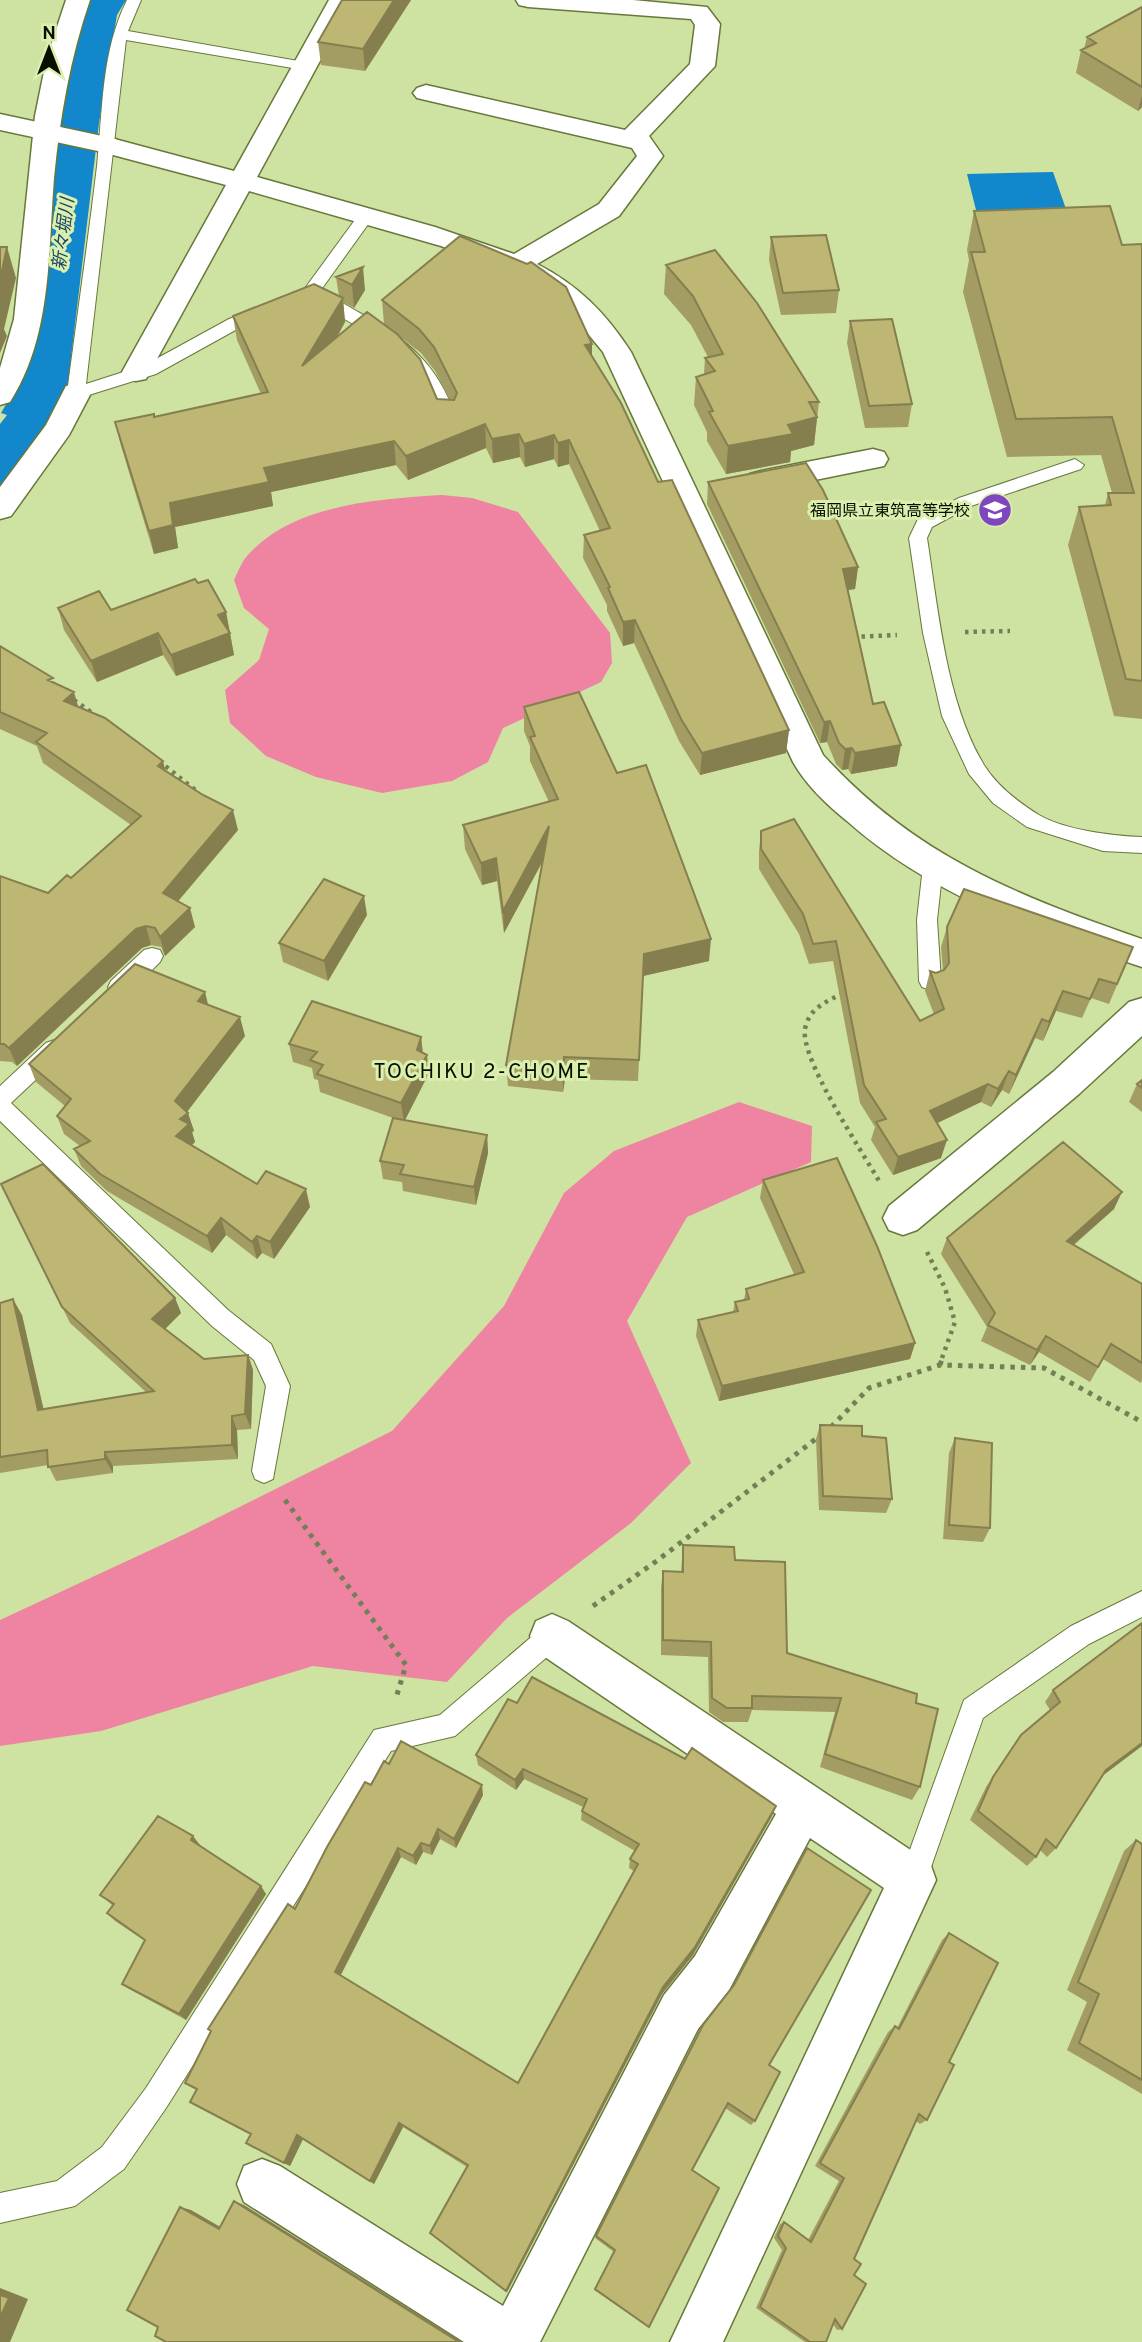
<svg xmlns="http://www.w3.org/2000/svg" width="1142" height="2342" viewBox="0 0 1142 2342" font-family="Overpass,'Noto Sans JP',sans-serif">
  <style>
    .green { fill: #ef83a2 }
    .water { fill: #1387cb }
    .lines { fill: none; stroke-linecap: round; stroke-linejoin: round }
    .service-casing { stroke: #67783b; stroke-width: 2 }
    .minor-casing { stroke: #67783b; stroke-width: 3 }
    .tertiary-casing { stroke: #67783b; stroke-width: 3 }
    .path-far1 { stroke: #728056; stroke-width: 4.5; stroke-dasharray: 3.5 5; stroke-linecap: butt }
    .path { stroke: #728056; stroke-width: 5; stroke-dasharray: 4.5 6; stroke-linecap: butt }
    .service { fill: #fff; fill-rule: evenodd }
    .minor { fill: #fff; fill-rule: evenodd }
    .tertiary { fill: #fff; fill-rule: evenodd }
    .wall { fill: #a39d63; fill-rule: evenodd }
    .shaded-wall { fill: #857f50 }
    .building { fill: #beb673; stroke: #857f50; stroke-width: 2 }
    .labels { text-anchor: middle; stroke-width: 6; stroke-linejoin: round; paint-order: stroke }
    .far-poi-label { font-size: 16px; fill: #090f00; stroke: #dbefae; text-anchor: end }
    .far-water-label { font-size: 18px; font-style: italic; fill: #1d4663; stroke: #dbefae }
    .neighbourhood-label { font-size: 21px; letter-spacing: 2px; fill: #090f00; stroke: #dbefae }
  </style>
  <rect width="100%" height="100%" fill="#cee2a1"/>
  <path class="green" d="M442,495l30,3 46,14 92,121 2,30 -11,19 -98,46 -15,34 -36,19 -70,12 -66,-16 -50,-21 -36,-33 -5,-33 34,-30 10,-31 -25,-21 -10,-28c4,-8 7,-17 13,-24 45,-52 132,-57 195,-61z
    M739,1102l73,24 -1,36 -124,55 -60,104 64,142 -60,60 -124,95 -60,64 -134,-16 -212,65 -101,15v-126l185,-86 207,-103 112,-125 60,-113 50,-42z"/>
  <path class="water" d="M85,0h41l-9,15 -18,108 -31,260 -15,34 -53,78v-71l7,-9 -6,-2 21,-36 28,-216z
    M1053,172l26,74 -93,4 -19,-76z"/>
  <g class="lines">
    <g class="service-casing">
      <path id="service" d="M127,0h14l-13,31 176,31 7,4 -7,4 -178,-30 -40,344 59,-19 84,-46 74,-28 57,-78 6,-2 8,5 -56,78c14,2 28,11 40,18 49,27 80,52 98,106l-3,4h-12l-16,-38 -20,-24 -29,-23 -65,-37 -70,27 -85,47 -80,25 -6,-2 -3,-4c10,-76 21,-151 30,-227 6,-57 4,-114 30,-166z
        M1075,459l9,6 -3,4 -110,37 -39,21 -5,11c11,70 19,165 57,227 13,21 34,37 55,50 26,15 73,21 103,22v16l-39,-2 -76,-24 -34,-24 -24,-29 -27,-58 -19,-83 -14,-95 9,-19 41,-21z
        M933,858l7,2 3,6 -6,54 4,61 -3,6 -8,3 -8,-3 -3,-6 -2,-61 6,-54 3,-6z
        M152,948l8,2 3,6 -3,6c-13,12 -30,37 -49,31l-3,-6 3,-6 33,-31z
        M54,1040l8,3 3,6 -3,6 -51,48 217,207 43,34 19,42 -17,93 -9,4 -9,-4 -3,-8 14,-85 -12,-26 -42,-34 -212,-205v-35l46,-43z
        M1142,1591v26l-53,27 -106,74 -60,172 -10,4 -10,-4 -4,-10 65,-180 107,-74z
        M552,1623l9,4 4,9 -4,9 -106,91 -64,15 -225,357 -42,61 -49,37 -75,17v-30l57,-12 45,-34 44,-59 228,-358 66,-15 103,-88z"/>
    </g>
    <g class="minor-casing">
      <path id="minor" d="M66,0h24c-20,58 -30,117 -36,178 -6,76 -2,158 -44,224l-10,3v-37l14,-49 21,-203 12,-59z
        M329,0h24l-96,177 178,50 79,27 85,-50 38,-48 -5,-8 -215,-50 -4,-5 4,-5 9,-3 199,45 65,-66 5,-39 -4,-6 -163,-12 -9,-2 -3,-5h117l74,7 13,17 -5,42 -66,70 14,20 -44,60 -82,48c41,21 69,49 94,88l192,403c92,101 192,140 319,184v28c-104,-34 -212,-72 -295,-146 -20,-16 -41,-36 -54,-59l-190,-410 -37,-45 -21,-16 -33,-18 -71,-27 -192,-55 -103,188 -10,2 -10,-2 -4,-7 104,-187 -128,-34 -4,-6 4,-6 9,-2 127,34z
        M76,384l10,2 5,7 -22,42 -58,81 -11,3v-32l46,-62 20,-39z
        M873,449l11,3 4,7 -4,7 -123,25 -11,-3 -4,-7 4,-7 11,-3z
        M1142,998v38l-63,58 -162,136 -14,5 -14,-5 -6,-12 6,-12 164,-134 76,-70z
        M552,1614l16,7 362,242 6,17 -213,462h-53l214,-454 -74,-50 -81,152 -31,39 -158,313h-76l-220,-140 -7,-18 7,-18 18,-7 18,7 223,140 161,-311 31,-39 81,-142 -240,-163 -6,-15 6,-15z"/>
    </g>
    <g class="tertiary-casing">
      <path id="tertiary" d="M0,114l116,25 4,6 -4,6 -9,2 -107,-23z"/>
    </g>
    <path class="path-far1" d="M965,632l45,-1
      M853,637l44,-2
      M74,700l21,15
      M159,761l40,32
      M843,993c-17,9 -34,15 -38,36 -5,30 57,122 74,152
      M927,1252l18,36 10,34 -13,36"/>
    <path class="path" d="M940,1365l3,-9
      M831,1427l38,-39 71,-23 104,3 98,54
      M285,1500l121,165 -10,33
      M593,1606l65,-46 163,-125"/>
    <use href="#service" class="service"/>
    <use href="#minor" class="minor"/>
    <use href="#tertiary" class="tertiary"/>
  </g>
  <path class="wall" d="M411,0l-46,71 -44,-6 -3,-23z
    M1142,7v101h-1l-3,3 -62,-38 5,-23 3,-1 3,-12z
    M974,211l148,34 20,-1v475l-28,-3 -46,-171 11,-38 26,-2 3,-12h4l-11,-38 -94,2 -44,-165 6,-32 -2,-10z
    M771,237l68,53 -3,23 -55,2 -12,-55z
    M666,265l153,137 -5,43 -23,6 -1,11 -64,12 -19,-33v-9l-13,-27 2,-28 8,-3 1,-16 3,-1 -17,-32 -27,-31z
    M336,277l29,13 -11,18 -11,-6 2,20 -8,16 47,-14 -2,-24 210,57 197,373 -3,23 -86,22 -21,-34 -45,-98 -11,3 -16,-35v-6l-24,-47 1,-23 16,-4 -31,-67 -11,3 -4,-8 -29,8 -5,-10 -27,6 -7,-15 -78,32 -12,-15 -125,27 2,14 -98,21 3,21 -24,6 -33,-108 -6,-24 39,-5 107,-23 -24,-54 -4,-24 106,-20zM399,336l22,17 14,18 15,29 -13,-1z
    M850,321l62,83 -4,23 -43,1 -18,-85z
    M708,482l150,85 -3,22 -7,1 25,114 24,62 -46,8 -3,-5 -6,1 -6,-6 -9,-22 -7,1 -113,-239z
    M198,583l28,29 8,43 -58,21 -13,-21 -66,27 -33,-52 -6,-22 53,2z
    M0,646l54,37 24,24 87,63 73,60 -60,71 17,26 -30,29 -4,-9 -10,-2 -9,3 -125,118 -5,-4 -12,-1v-185l48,17 23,-15 60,-53 -88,-62 -6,-17 -37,-17z
    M524,707l185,254 -66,15 -5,105 -73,-2 -2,13 -55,-6 -2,-21 37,-204 -39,72 -7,-52 -15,4 -17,-36 -2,-24 86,-23 -19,-41v-15l-6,-15z
    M761,831l159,190 14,-7 -9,-23 5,-20 6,2 7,-2 -2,-24 6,-20 186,20 -24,57 -18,-6 -9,20 -26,-7 -13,30 -8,-3 -26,56 -7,-4 -11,17 -10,-5 -44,21 4,35 -48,17 -22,-35 4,-13 -15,-24 -27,-142 -24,3 -10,-30 -40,-65v-18z
    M367,915l-39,66 -45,-19 -4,-19z
    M208,1005l37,31 -58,76 7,19 -2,1 3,10 -3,3 65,39 53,23 -36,52 -12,-6 -5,6 -31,-24 -14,18 -105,-62 -26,-25 -7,-17 6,-3 -16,-12 -7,-18 8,-10 -29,-24 -7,-18z
    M421,1037l2,16 6,20 -24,47 82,15 1,18 -12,52 -73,-14 -1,-9 -19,-3 -3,-18 13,-43 -73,-26 -2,-12 -4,-1 -2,-11 -19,-6 -4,-18z
    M1142,1080v32l-13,-10 8,-18z
    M763,1180l152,163 -5,16 -191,42 -23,-65 2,-16 35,-8 2,-10 9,-2 2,-11 48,-15 -34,-76z
    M1,1184l174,114 6,15 -16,16 39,30 44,-4 5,15 -2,59 -14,1 1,29 -125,7v7l-57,8 -8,-16 -48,8v-170l22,12 21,94 103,-17 -76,-69z
    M1114,1209l-40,36 68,39v96l-1,3 -38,-24 -13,23 -51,-30 -9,13 -49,-24 6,-14 -46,-73 6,-16z
    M820,1425l42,11 30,63 -6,14 -67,-3 -3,-71z
    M955,1438l35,90 -7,14 -40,-3 6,-86z
    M683,1545l52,15 52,93 129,50 4,84 -8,13 -92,-33 15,-55 -83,-2 -4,12h-25l-14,-10 -1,-55 -47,-2v-68l2,-16 18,1z
    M1053,1690l50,86 -47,72 -9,9 -7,-7 -4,7 -9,9 -57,-46 16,-33 27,-41 8,-11 29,-25 -5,-8z
    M476,1755l209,4 91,47 -4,10 -79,139 -31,39 -155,298 -40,-125 -64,-40 -29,57 -71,-45 -13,27 -37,-19 -2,-13 -61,-32 6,-12 -11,-7 26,-51 -3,-3 87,-120 76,-124 18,-21 94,31 -27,53 -16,-9 -8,16 -9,-3 -7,13 -15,-8 -60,118 177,108 116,-212 -5,-3 1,-9 5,-8 -54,-31 1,-9 1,-4 -59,-28 -8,11 -38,-25z
    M1136,1840l6,4v250l-75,-44 20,-48 -20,-12 57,-139z
    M200,1845l66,49 -80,126 -55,-30 -9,-6 23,-43 -30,-20 -8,-8 5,-8 -12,-10z
    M949,1933v129l-22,58 -7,4 -4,-3 -62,138v16l-12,54 -5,1 -4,-6 -7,18h-21l-49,-34 26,-58 -8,-12 6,-14 4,-2 24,18 31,-59 -24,-15 73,-134 7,-6 2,2 45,-88z
    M734,1985l35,80 -14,56 -4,4 -26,-17 -33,62 -43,157h-1l-54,-37 20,-38 -19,-14z"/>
  <path class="shaded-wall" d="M394,0h17l-46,71 -2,-22z
    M1142,95v9l-1,4 -3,3z
    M7,247l9,31 -12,51 3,7 -7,17v-73z
    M363,267l2,23 -11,18 -2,-23z
    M343,298l2,24 -39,68 -4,-24z
    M592,344v24l-7,-23z
    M817,417l-3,28 -23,6 -1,11 -64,12 2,-28 60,-21z
    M485,424l1,24 -78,32 -2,-24z
    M519,434l1,23 -27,6 -1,-24z
    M554,435v24l-29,8 -1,-23z
    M569,440v24l-11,3v-24z
    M394,441l2,24 -125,27 2,14 -98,21 3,21 -24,6 -5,-23 21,-28 94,-35z
    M858,567l-3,22 -15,2 3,-22z
    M226,612l8,43 -58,21 -5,-21 47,-40z
    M635,620l-1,23 -11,3v-24z
    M158,633l5,22 -66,27 -6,-21z
    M74,692l6,21 -16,-12z
    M830,721l-3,21 -7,1 4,-21z
    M789,730l-3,23 -86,22 2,-22z
    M901,745l-4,21 -46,8 4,-21z
    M852,748l-4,21 -6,1 3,-21z
    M163,761l5,20 -10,-15z
    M233,810l5,20 -69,82 -6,-19z
    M549,826v23l-45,84 -1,-22z
    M496,858l1,23 -15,4 -1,-22z
    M364,896l3,19 -39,66 -4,-20z
    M190,908l5,19 -30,29 -5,-19z
    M146,926l5,19 -9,3 -125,118 -8,-18 127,-119z
    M711,939l-2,22 -66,15 1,-22z
    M1063,991l-7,20 -13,30 6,-19z
    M205,992l5,20 -12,-11z
    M240,1017l5,19 -62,81 5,-4 6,18 -2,1 3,10 -13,12 -6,-18 -1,-35z
    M1042,1019l-7,19 -26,56 7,-19z
    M421,1037l2,19 -6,-6z
    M427,1055l2,18 -25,49 -3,-19z
    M564,1057l1,22 -2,13v-21z
    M1009,1071l-7,19 -11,17 7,-18z
    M988,1084l-7,18 -56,27 5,-18z
    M487,1135l1,18 -12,52 -2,-18z
    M947,1140l-6,18 -48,17 5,-18z
    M306,1189l4,18 -36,52 -4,-17z
    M1122,1192l-8,17 -55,48 8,-16z
    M221,1218l5,17 -14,18 -5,-17z
    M257,1236l5,17 -5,6 -5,-17z
    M175,1298l6,15 -22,22 -7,-16z
    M13,1299l9,16 25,109 -9,-14z
    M1046,1336l-7,16 -9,13 7,-15z
    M915,1343l-5,16 -191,42 3,-15z
    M248,1355l5,15 -2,59 -6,-15z
    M232,1416l5,14 1,29 -6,-14z
    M105,1452l8,14v7l-8,-14z
    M1142,1743v3l-45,34 9,-10z
    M523,1769l1,10 -8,11 -1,-10z
    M482,1785l1,10 -27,53 -2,-9z
    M776,1806l-4,10 -79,139 -31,39 -155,298 -1,-1 157,-304z
    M438,1829l2,10 -8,16 -2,-9z
    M193,1836l7,9 -3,4 -6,-9z
    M421,1843l2,9 -7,13 -3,-9z
    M398,1848l3,9 -62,121 -4,-6z
    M261,1886l5,8 -80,126 -7,-6z
    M399,2123l4,4 -29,57 -4,-3z
    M297,2135l6,4 -13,27 -6,-3z
    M234,2201l10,4 218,137h-3z
    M180,2207l11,3 38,22 -10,-3z
    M0,2288l28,11 -18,43h-10z"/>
  <path class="building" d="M342,0h52l-31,49 -45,-7z
    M1142,7v80l-61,-37 15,-7 -9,-6z
    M1110,206l12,39 20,-1v437l-16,-2 -47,-172 32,-2 -3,-12h26l-22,-76 -96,2 -45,-167h14l-11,-41z
    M826,235l13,55 -56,3 -12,-56z
    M460,236l67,28 4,-2 35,25 26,57 -7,1 36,58 37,79 14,-2 117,250 -87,23 -21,-34 -46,-99 -12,2 -15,-34 2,-1 -26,-52 26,-7 -41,-88 -11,3 -4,-8 -30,9 -5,-10 -27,5 -7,-15 -79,32 -12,-15 -130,27 5,14 -99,21 3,22 -24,6 -34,-109 39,-8v3l114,-25 -35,-76 81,-32 29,14 -41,68 65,-54 30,22 23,25 17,40 17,1 3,-7 -23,-46 -15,-18 -37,-29z
    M0,247h7l-7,33z
    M715,250l42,53 62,99h-10l8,15 -29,8 5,9 -65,12 -19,-34 4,-1 -17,-34 19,-6 -10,-13 18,-4 -30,-58 -27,-31z
    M363,267l-11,18 -16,-8z
    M892,319l20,85 -43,2 -19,-85z
    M806,463l17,27 35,77 -15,2 30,135 11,-2 17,43 -46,8 -3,-5 -7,1 -6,-6 -9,-22 -6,1 -116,-240z
    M195,579l3,4 10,-3 18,32 -8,3 12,18 -59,22 -13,-22 -67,28 -33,-53 41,-17 12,19z
    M0,646l53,32 -5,2 26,12 -10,9 41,17 58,43 -5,5 45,29 30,15 -70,83 27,15 -30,29 -5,-9 -9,-2 -10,3 -127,119 -5,-4h-4v-168l48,17 19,-18 4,3 70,-62 -105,-74 11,-9 -47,-21z
    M579,692l38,81 29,-8 65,174 -67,15 -5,106 -75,-3 -1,14 -57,-6 43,-239 -46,85 -7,-53 -15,5 -18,-38 95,-26 -28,-62 5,-1 -11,-29z
    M794,819l126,202 24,-12 -14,-38 6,2 8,-3 5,-7 -2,-36 17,-38 169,58 -16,37 -18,-5 -9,20 -27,-8 -14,31 -7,-3 -26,56 -7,-4 -11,18 -10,-5 -58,27 17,29 -49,17 -22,-35 10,-3 -22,-34 -28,-144 -23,3 -10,-30 -42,-65v-18z
    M324,879l40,17 -40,65 -45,-18z
    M135,964l70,28 -7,9 42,16 -65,84 13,12 -8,6 9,5 -13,12 81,48 9,-13 40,18 -36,53 -13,-6 -5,6 -31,-24 -14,18 -107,-62 -26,-25 16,-8 -33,-25 14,-17 -42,-35z
    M312,1001l109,36 -4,13 10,5 -26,48 -84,-29 6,-9 -13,-5 7,-8 -28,-8z
    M1142,1080v8l-5,-4z
    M393,1118l94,17 -13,52 -74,-13 4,-9 -24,-4z
    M1063,1142l59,50 -55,49 75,43v79l-31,-19 -13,23 -52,-31 -9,14 -49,-25 7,-12 -48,-75z
    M837,1158l40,88 38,97 -193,43 -24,-66 40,-9 -3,-9 14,-3 -3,-10 58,-17 -41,-92z
    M43,1164l132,134 -23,21 52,40 44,-4 -3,59 -13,2v29l-127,7v7l-57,8 -1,-17 -47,7v-154l13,-4 25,111 116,-19 -92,-84 -61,-123z
    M820,1425l42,1v10l24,2 6,61 -69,-3z
    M955,1438l37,5 -2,85 -41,-3z
    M683,1545l51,2 1,13 50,2 2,91 130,41 -1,9 22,6 -18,78 -95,-33 16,-56 -89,-2v12h-25l-15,-10 -1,-56 -48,-2v-69l20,1z
    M1142,1623v120l-36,27 -50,78 -10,-9 -10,18 -58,-46 15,-34 28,-42 39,-33 -7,-12z
    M532,1677l153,82 7,-11 84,58 -81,141 -32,40 -157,304 -76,-58 38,-68 -69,-42 -29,58 -73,-46 -13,28 -38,-20 5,-9 -61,-32 7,-13 -12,-6 26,-52 -3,-2 80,-125 7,5 32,-62 38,-65 6,3 13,-24 5,3 12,-23 81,44 -28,54 -16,-10 -8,17 -9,-3 -8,13 -15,-8 -63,124 183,111 120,-219 -8,-5 9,-15 -57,-33 5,-12 -64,-30 -8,11 -39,-25 32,-56 9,4z
    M158,1816l35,20 -2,4 70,46 -82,128 -57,-30 23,-44 -38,-27 7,-9 -14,-9z
    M1136,1840l6,4v236l-63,-37 20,-49 -21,-12z
    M807,1848l64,42 -102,175 11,7 -25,49 -27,-18 -36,67 27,18 -70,139 -54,-38 20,-39 -19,-14 107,-211 31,-40z
    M949,1933l49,30 -49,99 5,3 -27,55 -8,-6 -65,145 7,5 -7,11 12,9 -24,45 -7,-10 -9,23h-16l-50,-35 26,-59 -8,-12 6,-14 27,20 33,-64 -24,-15 75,-137 4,3z
    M234,2201l225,141h-293l-11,-6 3,-9 -31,-17 53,-103 39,22z
    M0,2295l9,3 -9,20z"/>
  <defs>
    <g id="school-disc" transform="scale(1.75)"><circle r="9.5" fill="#7f47be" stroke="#dbefae"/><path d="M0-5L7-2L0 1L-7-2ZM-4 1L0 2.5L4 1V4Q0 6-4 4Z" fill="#fff"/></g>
  </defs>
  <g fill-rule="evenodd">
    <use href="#school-disc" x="995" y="510"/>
  </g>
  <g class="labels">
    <g class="far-poi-label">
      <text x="970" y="516">福岡県立東筑高等学校</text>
    </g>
    <g class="far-water-label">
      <text transform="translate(63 234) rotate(-83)" y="6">新々堀川</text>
    </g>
    <g class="neighbourhood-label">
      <text x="482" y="1078">TOCHIKU 2-CHOME</text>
    </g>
  </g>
  <g transform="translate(49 49)" stroke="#dbefae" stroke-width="5" paint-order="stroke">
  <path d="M0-5L12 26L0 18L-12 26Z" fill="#090f00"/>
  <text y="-10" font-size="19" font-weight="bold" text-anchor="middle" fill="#090f00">N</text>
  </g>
</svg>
